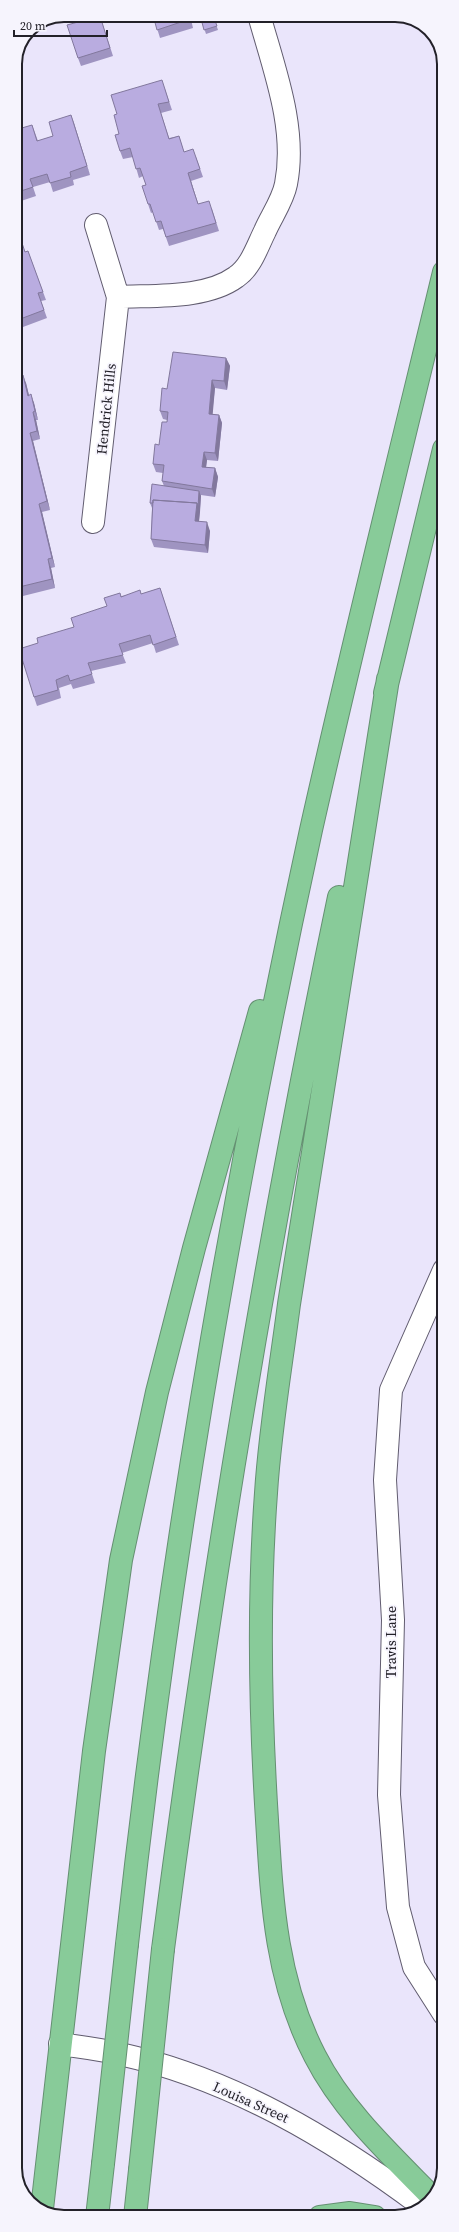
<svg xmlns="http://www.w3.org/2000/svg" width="459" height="2232" viewBox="0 0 459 2232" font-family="'Source Serif 4',serif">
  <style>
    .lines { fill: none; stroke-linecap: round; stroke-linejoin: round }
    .minor-casing { stroke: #615c6f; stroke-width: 24 }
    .highway-casing { stroke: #659072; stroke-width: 24 }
    .minor { stroke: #fff; stroke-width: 22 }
    .highway { stroke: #88cb99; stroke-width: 22 }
    .highway-bridge-casing { stroke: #659072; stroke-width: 24; stroke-linecap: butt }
    .highway-bridge { stroke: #88cb99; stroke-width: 22 }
    .wall { fill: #9f94c1 }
    .shaded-wall { fill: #82789d }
    .building { fill: #b9ace0; stroke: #82789d }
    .labels { text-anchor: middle; stroke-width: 3.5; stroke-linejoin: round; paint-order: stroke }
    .street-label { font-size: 14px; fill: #232129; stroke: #f6f4fd }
    .rim { fill: none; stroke: #232129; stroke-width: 2 }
  </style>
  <rect width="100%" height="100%" fill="#eae5fb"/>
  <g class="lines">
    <g class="minor-casing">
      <path id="minor" d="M118,297c36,-2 88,2 118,-20 15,-10 21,-30 29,-46 6,-14 18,-31 21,-47 11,-56 -12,-115 -27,-169
        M93,522l25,-225 -22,-72
        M444,1270l-53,120 -6,90 8,140 -4,175 9,112 16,60 30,47
        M60,2044c20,3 40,5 60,10 112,25 211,84 302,152"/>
    </g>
    <g class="highway-casing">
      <path id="highway" d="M388,679l-99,625c-8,62 -19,125 -23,189 -8,108 -6,218 1,327 5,83 9,161 48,236 28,55 75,98 118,142
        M385,693l59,-244
        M127,1944c41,-374 104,-747 184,-1114 42,-187 88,-372 133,-558
        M163,1949c46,-353 103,-704 176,-1052
        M42,2209l52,-458 27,-191 36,-168 37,-144 66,-237
        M97,2217l6,-53
        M135,2217l5,-47
        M320,2217l30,-4 25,4"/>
    </g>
    <use href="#minor" class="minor"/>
    <use href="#highway" class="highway"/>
    <g class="highway-bridge-casing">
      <path id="highway-bridge" d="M103,2164l24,-220
        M140,2170l23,-221"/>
    </g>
    <use href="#highway-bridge" class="highway-bridge"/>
  </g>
  <path class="wall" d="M153,15h37l3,13 -33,10z
    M200,15h13l5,15 -12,4z
    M100,16l13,40 -32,10 -3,-8z
    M165,89l7,21 -11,3 8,25 10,-2 5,16 12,5 7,20 -12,4 5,17 2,6 14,5 7,22 -50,15 -6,-17 -4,1 -6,-18 -2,1 -3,-9 -2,-19 -3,-9 -4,2 -6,-21 -10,2 -3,-8 -1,-17 -2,-20z
    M71,115l19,60 -17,5 1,5 -21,7 -3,-10 -17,5 3,9 -21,7v-61h1l16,-17 6,16 15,-5z
    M15,235l10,17 3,-1 18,49 -5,1 6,17 -32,12z
    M226,358l4,8 -3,24 -12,-2 -3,26 7,1 3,8 -4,38 -11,-1 -1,7 9,1 3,9 -3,20 -14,-2 -2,27 11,9 -2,22 -54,-6 -3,-8 1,-31 -2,-5 14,-17 -2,-5 1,-8 -7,-1 -3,-8 14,-42v-2l-4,-1 -3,-8 7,-22z
    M15,363l4,13 7,7 3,12 5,8 4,17h-2l4,19 -7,2 17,69 -8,2 13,55 -4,1 4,20 -40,10z
    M160,588l19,57 -23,8 -3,-10 -31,10 4,10 -35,8 4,12 -22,6 -2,-5 -12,4 2,10 -24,8 -3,-9 4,-54 36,-16 33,-21 14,-10 20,-2z
    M15,1638l3,6 1,17 -4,1z"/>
  <path class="shaded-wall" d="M71,115l3,8 16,52 -3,-9z
    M188,173l3,8 10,32 -3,-9z
    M226,358l4,8 -3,24 -3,-9z
    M15,363l2,4 4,17 -3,-8z
    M23,375l3,8 5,21 -3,-8z
    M212,380l3,8 -3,34 -3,-8z
    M31,394l3,9 4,17 -3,-9z
    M33,412l3,8 4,19 -3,-8z
    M219,415l3,8 -4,38 -3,-8z
    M30,433l3,8 17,69 -3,-9z
    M204,452l3,8 -2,15 -3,-8z
    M215,468l3,9 -3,20 -3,-8z
    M199,491l2,5 -1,16 -2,-5z
    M197,503l3,9 -2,17 -3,-8z
    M39,504l3,8 13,55 -3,-9z
    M207,522l3,9 -2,22 -3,-8z
    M48,559l3,9 4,20 -3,-9z
    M15,1638l3,6 1,17 -3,-8z"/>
  <path class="building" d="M153,15h36l1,4 -33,11z
    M200,15h13l4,11 -13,4z
    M100,16l10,32 -32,10 -11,-33z
    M162,80l7,22 -11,2 11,35 10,-3 5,16 9,-3 7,20 -12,4 5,16 5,15 11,-3 7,22 -50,14 -5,-16 -5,1 -6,-18h-2l-6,-18 4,-1 -6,-17 -4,1 -6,-21 -10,3 -5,-16 4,-1 -5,-19 3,-1 -6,-19z
    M71,115l16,51 -17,6 1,5 -21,6 -3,-9 -17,5 3,8 -18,6v-51h1l-1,-4v-8l17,-5 5,16 16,-5 -4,-14z
    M19,234l6,18 3,-1 15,41 -5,1 6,17 -29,11v-86z
    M173,352l53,6 -2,23 -12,-1 -3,34 10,1 -4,38 -11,-1 -2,15 13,1 -3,21 -50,-8 2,-16 -11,-1 2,-20 4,1 3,-23h5l1,-10 -8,-1 2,-23 5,1z
    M15,365l3,11 5,-1 5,21 3,-2 4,17 -2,1 4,19 -7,2 17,68 -8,3 13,54 -4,1 4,20 -37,9z
    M152,484l47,7 -1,16 -1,-4 -44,-3v3h-3z
    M153,500l44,3 -2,18 12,1 -2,23 -54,-6z
    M160,588l16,49 -23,8 -3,-10 -31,9 4,11 -35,8 4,11 -22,7 -2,-6 -12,5 2,10 -24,7 -15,-48 19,-6 -1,-5 37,-11 -3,-9 36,-12 -3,-8 16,-5 1,4 19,-7 1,4z"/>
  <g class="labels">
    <g class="street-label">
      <text transform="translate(106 409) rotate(-84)" y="5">Hendrick Hills</text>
      <text transform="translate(391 1642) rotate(-90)" y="5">Travis Lane</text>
      <text transform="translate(251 2102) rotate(24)" y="5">Louisa Street</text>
    </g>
  </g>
  <path d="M0 0H459V2232H0ZM64 22H395A42 42 0 0 1 437 64V2168A42 42 0 0 1 395 2210H64A42 42 0 0 1 22 2168V64A42 42 0 0 1 64 22Z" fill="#f6f4fd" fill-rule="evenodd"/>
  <path class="rim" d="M64 22H395A42 42 0 0 1 437 64V2168A42 42 0 0 1 395 2210H64A42 42 0 0 1 22 2168V64A42 42 0 0 1 64 22Z"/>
  <path d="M14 30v6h93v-6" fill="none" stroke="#232129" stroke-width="2"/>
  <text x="20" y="30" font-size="12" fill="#232129" stroke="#f6f4fd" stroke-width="3" paint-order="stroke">20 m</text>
</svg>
